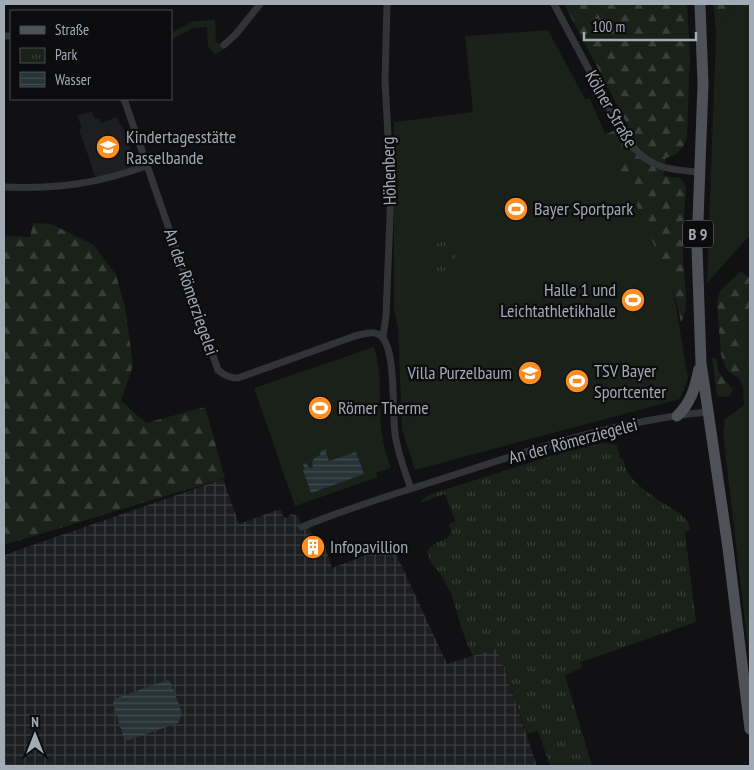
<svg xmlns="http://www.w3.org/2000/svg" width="754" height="770" viewBox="0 0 754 770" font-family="'PT Sans Narrow',sans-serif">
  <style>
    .built { fill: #1d1e20 }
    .industrial { fill: url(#industrial-grid) }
    .grass { fill: #192119 }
    .forest { fill: url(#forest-firs) }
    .park { fill: url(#park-tufts) }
    .water { fill: url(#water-rules) }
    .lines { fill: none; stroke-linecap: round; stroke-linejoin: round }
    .minor { stroke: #323438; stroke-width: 7 }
    .primary { stroke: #4e5157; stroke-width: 11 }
    .labels { text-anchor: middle; stroke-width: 4.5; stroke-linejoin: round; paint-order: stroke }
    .shield { fill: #0c0c0e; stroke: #747b83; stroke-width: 1 }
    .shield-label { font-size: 16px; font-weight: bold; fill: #a1abb5 }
    .street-label { font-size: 18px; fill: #a1abb5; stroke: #0c0c0e }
    .poi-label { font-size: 18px; fill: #a1abb5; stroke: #0c0c0e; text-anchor: start }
  </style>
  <defs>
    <pattern id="industrial-grid" width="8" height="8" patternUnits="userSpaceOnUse" patternTransform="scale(1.25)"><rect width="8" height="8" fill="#1d1e20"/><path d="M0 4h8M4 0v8" fill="none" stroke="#3b3c3e"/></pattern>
    <pattern id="forest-firs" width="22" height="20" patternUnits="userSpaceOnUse" patternTransform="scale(1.25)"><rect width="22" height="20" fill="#192119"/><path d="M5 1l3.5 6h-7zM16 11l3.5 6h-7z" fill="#373f38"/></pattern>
    <pattern id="park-tufts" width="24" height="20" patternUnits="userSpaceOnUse" patternTransform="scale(1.25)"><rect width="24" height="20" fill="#192119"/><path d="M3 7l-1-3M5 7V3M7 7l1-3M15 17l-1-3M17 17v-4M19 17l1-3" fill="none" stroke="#373f38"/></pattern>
    <pattern id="water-rules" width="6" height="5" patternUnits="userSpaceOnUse" patternTransform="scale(1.25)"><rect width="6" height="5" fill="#273337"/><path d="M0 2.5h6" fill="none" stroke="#434e52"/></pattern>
  </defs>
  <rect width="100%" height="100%" fill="#111113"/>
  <path class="built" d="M92,111l3,8 4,-1 2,5 16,-6 4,9h1l15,40 -41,13 -17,-50 3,-1 -5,-12z"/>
  <path class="industrial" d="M223,479l16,45 38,-14h4l2,7 4,1 4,-4 7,2 4,11 6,-2 7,16 8,-1 9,28 60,-23 55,119 50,-16 40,118h-533v-211z"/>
  <path class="grass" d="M737,4h13v231l-43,48 9,-252z
    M215,20l1,21 1,2h5l3,5 -10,7 -7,-9 -1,-19 -14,1 -22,12v-7l23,-12z
    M548,30l37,69h5l83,189 15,91 -8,20 -265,71 -13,-41 -4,-101 -4,-18v-188l79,-10 -8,-76z
    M750,311v354l-27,-232 2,-14 19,-14 -1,-18 -4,-8 6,-2 1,-8 -8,-43z
    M374,347c8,24 5,53 7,78 1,15 5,29 10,43l-15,5 2,4 -83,29 -41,-118z"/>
  <path class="forest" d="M564,4h123l3,50 -3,81c-3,14 -8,19 -21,23l-2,18 17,2 5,9c-1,23 -4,47 -3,70 0,16 8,51 -2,65l-8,-34 -68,-154 23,-8z
    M713,4h24l-21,27z
    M33,223l18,1 43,21 22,30 9,32 8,58 -12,36 25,22 59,-16 20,71 -221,67v-312l3,3 23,1z
    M741,271l9,8v32l-12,15 8,43 -1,8 -6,2 -12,-9 -6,-15 -4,-52 3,-12z
    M712,358h4l3,15 14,16 -3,7 -10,1 -3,-2z"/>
  <path class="park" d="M453,240l5,28 -22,5 -5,-29z
    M603,443l14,2 3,14h3c3,25 39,42 59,56l6,7 2,8 -5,2 11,90 -115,40 1,6 -17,7 27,91h-42l-12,-35 -11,3 -30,-85 -25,6 -10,-25 -11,-37 -13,-23c-6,-3 -8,-11 -11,-18 4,-9 14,-11 22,-15l2,-6 -2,-7 6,-3 -10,-27 -22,8 -3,-1 11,-7 130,-41z"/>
  <path class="water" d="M325,449l2,1 -1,3 3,8 27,-9 8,22 -53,19 -8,-23h2l-2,-6 3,-1 3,5 4,-1 -1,-5 2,-4 5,-2 2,-5z
    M167,680l3,1 12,32 -4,10 -49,17 -5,-1 -11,-36 1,-4z"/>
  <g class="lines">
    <path class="minor" d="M554,4l70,132c22,31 40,34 77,36
      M4,36h7
      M224,45l12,-11 24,-30
      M124,99l94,271c7,6 12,8 20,8l117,-42c9,-2 21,-7 28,2 13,17 9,73 12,95 2,19 10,38 16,56
      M4,187c52,2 93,-3 142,-21
      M383,337l3,-21 5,-125 -6,-110 2,-77
      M302,527c50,-21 103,-36 155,-53 82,-27 165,-54 251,-62"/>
    <path class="primary" d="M700,4l3,80 -6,163 4,116 27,185 22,181
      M677,416c14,-13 18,-28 22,-47"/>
  </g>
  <defs>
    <g id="school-disc" transform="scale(1.25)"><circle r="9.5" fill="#fe8c1e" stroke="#0c0c0e"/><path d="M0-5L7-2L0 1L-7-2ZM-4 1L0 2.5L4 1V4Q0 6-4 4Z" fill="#fff"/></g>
    <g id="stadium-disc" transform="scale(1.25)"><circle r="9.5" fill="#fe8c1e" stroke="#0c0c0e"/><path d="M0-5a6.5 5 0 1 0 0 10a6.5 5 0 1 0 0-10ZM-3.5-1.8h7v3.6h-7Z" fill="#fff"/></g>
    <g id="building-disc" transform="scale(1.25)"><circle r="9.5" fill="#fe8c1e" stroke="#0c0c0e"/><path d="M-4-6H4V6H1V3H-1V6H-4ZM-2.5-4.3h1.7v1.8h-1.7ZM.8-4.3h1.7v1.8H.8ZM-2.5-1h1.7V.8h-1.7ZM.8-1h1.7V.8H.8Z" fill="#fff"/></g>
  </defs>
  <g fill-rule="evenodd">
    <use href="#school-disc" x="108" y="147"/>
    <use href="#stadium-disc" x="516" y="209"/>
    <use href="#stadium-disc" x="633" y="300"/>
    <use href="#school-disc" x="530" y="373"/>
    <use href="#stadium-disc" x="577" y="381"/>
    <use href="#stadium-disc" x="320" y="408"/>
    <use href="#building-disc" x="313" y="547"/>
  </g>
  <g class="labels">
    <rect class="shield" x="683" y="220.5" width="30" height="27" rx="4"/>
    <g class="shield-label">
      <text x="698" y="240">B 9</text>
    </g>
    <g class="street-label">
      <text transform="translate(611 109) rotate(60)" y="6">Kölner Straße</text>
      <text transform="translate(389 171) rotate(-92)" y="6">Höhenberg</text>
      <text transform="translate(191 292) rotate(71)" y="6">An der Römerziegelei</text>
      <text transform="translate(573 441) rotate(-15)" y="6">An der Römerziegelei</text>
    </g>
    <g class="poi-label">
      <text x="126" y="143">Kindertagesstätte<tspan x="126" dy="21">Rasselbande</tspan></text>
      <text x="534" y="215">Bayer Sportpark</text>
      <text x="616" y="296" text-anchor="end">Halle 1 und<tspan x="616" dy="21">Leichtathletikhalle</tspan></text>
      <text x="594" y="377">TSV Bayer<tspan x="594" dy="21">Sportcenter</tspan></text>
      <text x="512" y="379" text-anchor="end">Villa Purzelbaum</text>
      <text x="338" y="414">Römer Therme</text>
      <text x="330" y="553">Infopavillion</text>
    </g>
  </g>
  <rect width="754" height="770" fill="none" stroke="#a1abb5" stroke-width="10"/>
  <rect x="10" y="10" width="162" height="90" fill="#0c0c0e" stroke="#484c51"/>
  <rect x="20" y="26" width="25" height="8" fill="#4e5157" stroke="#484c51"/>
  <text x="55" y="35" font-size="15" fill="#a1abb5">Straße</text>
  <rect x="20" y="48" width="25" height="15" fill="url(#park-tufts)" stroke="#484c51"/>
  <text x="55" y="60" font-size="15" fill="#a1abb5">Park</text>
  <rect x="20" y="72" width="25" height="15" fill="url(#water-rules)" stroke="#484c51"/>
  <text x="55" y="85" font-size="15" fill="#a1abb5">Wasser</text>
  <g transform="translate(35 735)" stroke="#0c0c0e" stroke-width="4" paint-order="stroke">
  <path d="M0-4L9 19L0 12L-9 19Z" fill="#a1abb5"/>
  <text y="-8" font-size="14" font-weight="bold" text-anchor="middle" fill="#a1abb5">N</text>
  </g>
  <path d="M584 32v8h112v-8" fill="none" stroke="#a1abb5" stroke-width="2.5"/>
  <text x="592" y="32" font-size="15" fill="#a1abb5" stroke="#0c0c0e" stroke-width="4" paint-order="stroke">100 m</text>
</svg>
